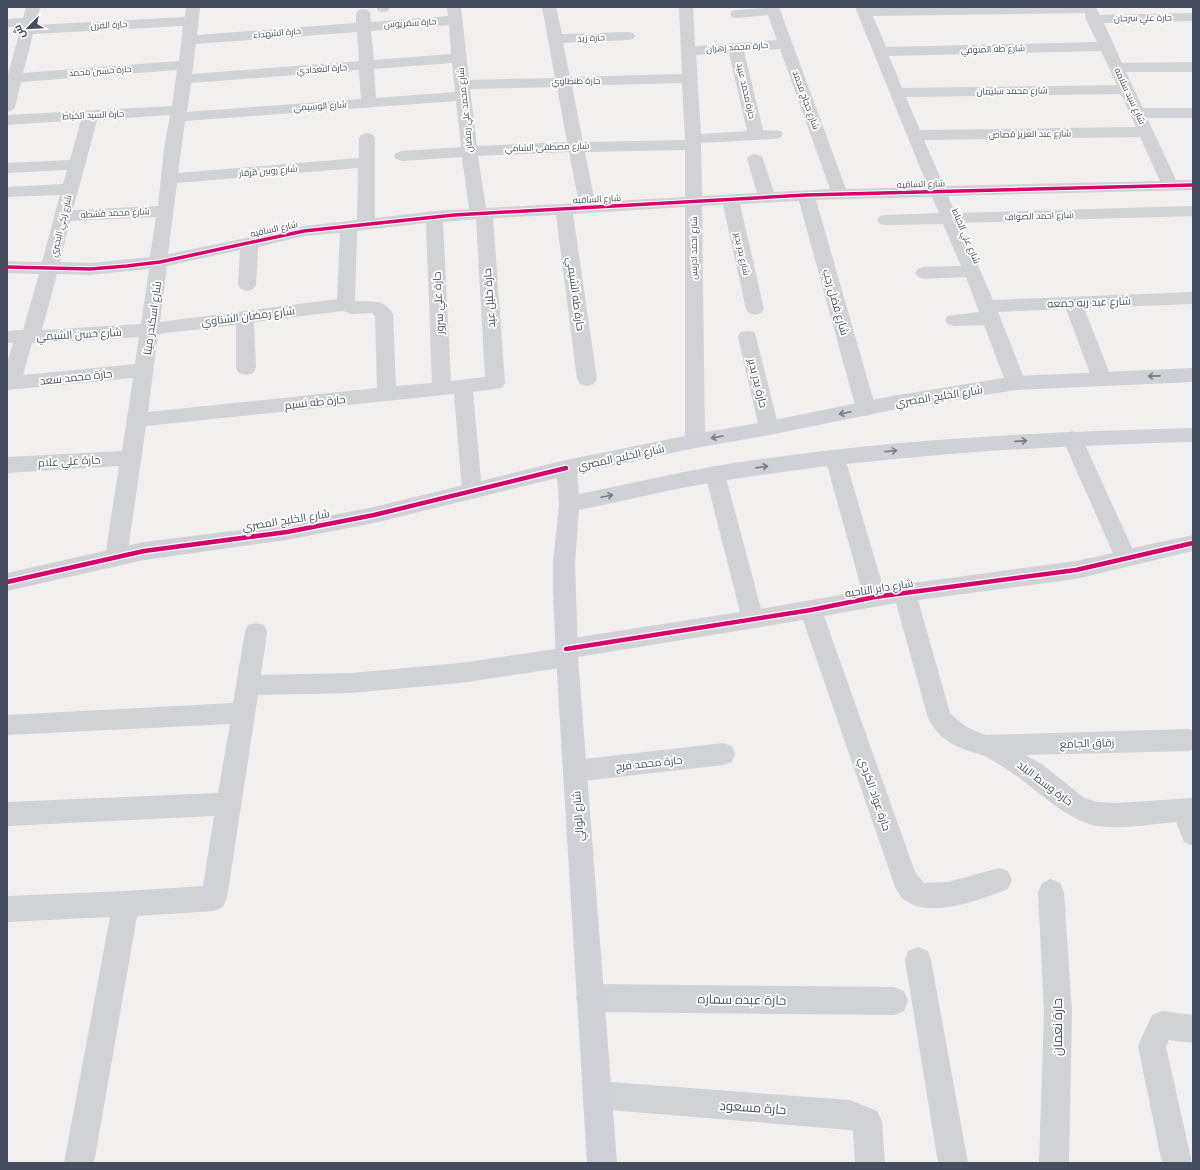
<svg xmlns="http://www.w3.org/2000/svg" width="1200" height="1170" viewBox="0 0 1200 1170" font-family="'IBM Plex Sans',Cairo,sans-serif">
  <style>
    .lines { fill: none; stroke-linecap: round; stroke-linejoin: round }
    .street { fill: #d1d2d6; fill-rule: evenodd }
    .secondary { fill: #cfd1d6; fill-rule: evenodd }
    .cycleway-far1-casing { stroke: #fff; stroke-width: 5.5 }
    .cycleway-casing { stroke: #fff; stroke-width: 7 }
    .cycleway-far1 { stroke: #d6006c; stroke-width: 3.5 }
    .cycleway { stroke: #d6006c; stroke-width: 4.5 }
    .oneway { stroke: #757c88 }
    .labels { text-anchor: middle; stroke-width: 3.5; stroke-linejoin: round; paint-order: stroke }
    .far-street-label { font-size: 9px; fill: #454e5e; stroke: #fff }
    .street-label { font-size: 11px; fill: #454e5e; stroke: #fff }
    .near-street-label { font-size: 13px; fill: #454e5e; stroke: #fff }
  </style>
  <rect width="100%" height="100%" fill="#f1f0ef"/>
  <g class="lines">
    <path class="street" d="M26,7h14l-4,18 149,-8 1,-10h14l-3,28 159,-12v-10l2,-3 5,-1 5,1 2,3 1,9 77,-6 -1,-9h14l8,73 86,-2 -13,-71h14l6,27 66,-2 5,1 2,3 -2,3 -5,1 -65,3 7,34 112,-3 -3,-67h14l2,39 82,-6 -9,-25 -31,3 -5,-1 -2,-3 2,-3 5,-1 42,-3 67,182 82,-2 -73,-180h241l4,8 93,-2v8l-89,2 18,40 71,-1v10h-67l17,36h50v10h-46l29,62h17v10l-245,6 7,17 238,-7v10l-233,7 33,77 200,-8v12l-109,4 28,71 -3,5 -7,2 -7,-2 -3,-5 -26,-70 -68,3 28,71 -3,5 -7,2 -7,-2 -3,-5 -22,-58 -30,1 -7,-2 -2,-4 2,-4 32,-4 -13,-35 -42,2 -6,-2 -3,-4 3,-4 6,-2 37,-1 -18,-42 -57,1 -6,-1 -3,-4 3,-4 6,-1 53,-2 -7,-16 -116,3 60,209 -3,5 -7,2 -7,-2 -3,-5 -57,-208 -59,3 24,105 -3,4 -6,2 -6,-2 -3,-4 -23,-104 -21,1 3,235 -3,5 -7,2 -7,-2 -3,-5v-234l-112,7 24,165 -3,5 -7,2 -7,-2 -3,-5 -21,-164 -63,3 12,165 -3,5 -29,4 9,99 -3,6 -7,2 -7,-2 -3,-6 -8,-97 -308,32 -19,131 -3,6 -8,3 -8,-3 -3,-6 14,-91 -112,7v-16l115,-6 11,-73 -126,12v-27l6,-20h-6v-12l16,-1 16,-56 -32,-1v-12l35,1 18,-67 -53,2v-10l56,-3 4,-14 -60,3v-10l63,-3 11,-40 -74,5v-10l165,-9 5,-36 -156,12 -6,25 -2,3 -6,2v-34l14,-51h-14v-8l16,-1zM1085,13l1,6 11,23 -211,5 -13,-31zM449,25l2,29 -77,6 -3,-29zM183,26l-4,35 -156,12 10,-39zM357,32l2,29 -167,13 4,-30zM780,49l50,140 -56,3 -11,-33 -2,-3 -6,-2 -6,2 -2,3 10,34 -55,3 -1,-53 74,-4 6,-2 2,-3 -2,-3 -18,-1 -19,-79zM1101,51l16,34 -215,3 -13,-32zM729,53l18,78 -46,3 -5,-79zM452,63l3,29 -79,6 -2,-29zM359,70l2,29 -174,13 4,-29zM682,83l3,57 -102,2 -11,-56zM557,87l10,55 -90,4 -7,-57zM1121,94l15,33 -216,3 -14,-33zM456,101l5,46 -59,4 -6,2 -2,3 2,3 6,2 60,-4 7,52 -35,2 -59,7v-80l-2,-3 -6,-2 -6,2 -2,3v20l-181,15 7,-52zM170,115l-6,34 -6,57 -85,4 24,-90zM1140,137l20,44 -216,5 -20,-46zM685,150v47l-90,5 -10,-50zM569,152l10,51 -93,5 -8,-52zM358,168l-1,52 -53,6 -136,28 9,-71zM156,217l-6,40 -60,6 -30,-1 10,-41zM476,219l9,158 -34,4 -8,-159zM426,223l6,160 -36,3 -3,-72c-9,-16 -22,-12 -38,-13l2,-70zM340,233l-3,66 -177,23 7,-56 73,-16 -2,35 3,4 6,2 6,-2 3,-4 2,-38 46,-11zM149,269l-8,55 -99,6 15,-56 33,1zM343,311l9,3 20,-1 3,3 2,72 -229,24 10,-78 78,-9v43l3,5 7,2 7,-2 3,-5 -2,-46zM139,337l-4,27 -112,11 9,-32z
      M376,7h14l-2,4 -5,1 -5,-1z
      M747,331l7,1 2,5 23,91 -3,5 -7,2 -7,-2 -3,-5 -21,-91 2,-5z
      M1072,431l7,2 3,5 50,110 61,-13v16l-117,28 -158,21 32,113c12,12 21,17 36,22l203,-6 4,2v18l-4,2 -163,4 17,10 40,32 14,5 20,1 76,-5v48l-9,-4 -8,-20c-26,2 -54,8 -79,4 -34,-6 -67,-44 -97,-61 -7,-4 -14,-9 -22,-11 -12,-4 -23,-7 -33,-15 -7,-5 -13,-13 -17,-21l-32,-115 -72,13 91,256 9,11 24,-1 51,-14 9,3 4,9 -4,9c-26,10 -76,30 -102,12 -5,-3 -8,-9 -11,-14l-92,-267 -225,37 -3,7 -8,3 -107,16 -109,10 -93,2 -31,203 -4,9 -9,4 -77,5 -43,247h-30l46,-246 -103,5v-26l119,-5 77,-5 11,-70 -207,10v-24l211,-9 12,-69 -223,11v-20l226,-12 12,-71 3,-7 8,-2 8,2 3,7 -6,43 90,-2 109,-10 95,-14 3,-7 8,-3 174,-27 -35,-138 3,-5 7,-3 7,3 3,5 36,135 101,-18 -37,-133 3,-5 7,-3 7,3 3,5 38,129 193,-26 37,-8 -51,-115 3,-5z
      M723,743l9,3 3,8 -3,8 -9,3 -148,17 -9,-3 -3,-8 3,-8 9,-3z
      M1051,879l9,4 4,9 8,120 -3,151h-30l5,-151 -6,-120 4,-9z
      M918,947l10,4 3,9 37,203h-30l-33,-203 3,-9z
      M590,984l304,3 10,4 4,10 -4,10 -10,4 -304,-3 -10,-4 -4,-10 4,-10z
      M1162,1011l31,4v28l-24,-3 -3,7 26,116h-30l-24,-117 14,-31z
      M597,1081l253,19 27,11 5,10 3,42h-30l-2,-32 -3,-1 -253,-21 -10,-4 -4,-10 4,-10z"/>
    <path class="secondary" d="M1193,368v14l-177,8 -124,20 -123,25 -74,13 -118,25 2,21c45,-9 91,-20 137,-28 157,-26 317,-34 477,-38v14c-160,4 -319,14 -477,40 -46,7 -91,19 -137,28l-4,53 3,94 39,506h-30l-31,-506 -3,-64v-30l6,-59 -2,-26 -183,45 -87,17 -143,20 -137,31v-18l137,-31 143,-18 87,-17 192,-47 129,-26 74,-13 123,-25 124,-20z"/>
    <g class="cycleway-far1-casing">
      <path id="cycleway-far1" d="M7,267l83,2 37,-3 33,-4 144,-31 150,-16 352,-20 387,-10"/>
    </g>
    <g class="cycleway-casing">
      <path id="cycleway" d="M7,582l137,-31 143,-19 87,-17 192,-47
        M566,649l245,-39 64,-13 201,-27 117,-27"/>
    </g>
    <use href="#cycleway-far1" class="cycleway-far1"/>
    <use href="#cycleway" class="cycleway"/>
  </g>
  <defs><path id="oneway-shaft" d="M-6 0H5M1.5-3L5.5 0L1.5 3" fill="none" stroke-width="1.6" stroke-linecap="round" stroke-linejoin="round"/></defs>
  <g class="oneway">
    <use href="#oneway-shaft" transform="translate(1154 376) rotate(179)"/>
    <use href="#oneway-shaft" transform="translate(845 413) rotate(168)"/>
    <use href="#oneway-shaft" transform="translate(717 437) rotate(170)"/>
    <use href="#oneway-shaft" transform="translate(1021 441) rotate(-4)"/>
    <use href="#oneway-shaft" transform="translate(891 451) rotate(-6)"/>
    <use href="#oneway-shaft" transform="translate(762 467) rotate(-8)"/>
    <use href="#oneway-shaft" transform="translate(607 496) rotate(-12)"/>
  </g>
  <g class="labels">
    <g class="far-street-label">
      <text transform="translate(1143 18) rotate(-1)" y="3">حارة علي سرحان</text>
      <text transform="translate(410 23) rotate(-4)" y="3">حارة سقريوس</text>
      <text transform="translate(109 25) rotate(-3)" y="3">حارة الفرن</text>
      <text transform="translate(277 33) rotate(-5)" y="3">حارة الشهداء</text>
      <text transform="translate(591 38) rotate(-3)" y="3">حارة زيد</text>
      <text transform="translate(737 47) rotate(-4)" y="3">حارة محمد زهران</text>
      <text transform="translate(993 49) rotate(-2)" y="3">شارع طه المنوفي</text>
      <text transform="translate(322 69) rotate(-4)" y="3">حارة البغدادي</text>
      <text transform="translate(100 71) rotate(-4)" y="3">حارة حسين محمد</text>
      <text transform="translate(576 81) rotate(-1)" y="3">حارة طنطاوي</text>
      <text transform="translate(746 91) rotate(77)" y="3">حارة محمد عبيد</text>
      <text transform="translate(1012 91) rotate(-1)" y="3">شارع محمد سليمان</text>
      <text transform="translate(1130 96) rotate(65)" y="3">شارع سيد سلامه</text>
      <text transform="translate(806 100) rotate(70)" y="3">شارع حجاج محمد</text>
      <text transform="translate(320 106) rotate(-4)" y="3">شارع الوسيمي</text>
      <text transform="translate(465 110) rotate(-96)" y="3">شارع محمد علي رمضان</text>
      <text transform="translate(93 115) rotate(-3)" y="3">حارة السيد الخياط</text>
      <text transform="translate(1030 134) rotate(-1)" y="3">شارع عبد العزيز قصاص</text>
      <text transform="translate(547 147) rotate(-2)" y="3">شارع مصطفى الشامي</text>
      <text transform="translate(268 171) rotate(-5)" y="3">شارع روبين قرقار</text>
      <text transform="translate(921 184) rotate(-2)" y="3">شارع الساقيه</text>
      <text transform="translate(597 199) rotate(-3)" y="3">شارع الساقيه</text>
      <text transform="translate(115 213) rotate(-3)" y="3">شارع محمد قشطه</text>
      <text transform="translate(1039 216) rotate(-2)" y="3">شارع احمد الصواف</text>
      <text transform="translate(61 226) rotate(-76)" y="3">شارع زكي البحيري</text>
      <text transform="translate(274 229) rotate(-12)" y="3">شارع الساقيه</text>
      <text transform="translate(966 236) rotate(67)" y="3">شارع علي الخياط</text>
      <text transform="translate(694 248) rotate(-90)" y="3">شارع احمد ادريس</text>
      <text transform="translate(742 254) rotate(77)" y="3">شارع بدر بدير</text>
    </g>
    <g class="street-label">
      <text transform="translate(576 294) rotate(82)" y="4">حارة طه الشيمي</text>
      <text transform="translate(489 298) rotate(-94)" y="4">حارة خليل عيد</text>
      <text transform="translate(836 302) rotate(74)" y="4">شارع فضل رجب</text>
      <text transform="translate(1089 302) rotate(-2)" y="4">شارع عبد ربه جمعه</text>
      <text transform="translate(438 303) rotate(-93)" y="4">حارة علي سرور</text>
      <text transform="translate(248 316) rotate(-7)" y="4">شارع رمضان الشناوي</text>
      <text transform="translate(152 318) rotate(-82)" y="4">شارع اسكندر مينا</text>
      <text transform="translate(79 334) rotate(-3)" y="4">شارع حسن الشيمي</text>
      <text transform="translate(76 377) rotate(-6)" y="4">حارة محمد سعد</text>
      <text transform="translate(758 383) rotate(76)" y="4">حارة بدر بدير</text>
      <text transform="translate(939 396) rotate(-9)" y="4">شارع الخليج المصري</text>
      <text transform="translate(315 402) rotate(-6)" y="4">حارة طه نسيم</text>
      <text transform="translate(621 457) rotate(-12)" y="4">شارع الخليج المصري</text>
      <text transform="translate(69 461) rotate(-3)" y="4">حارة علي علام</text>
      <text transform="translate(286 520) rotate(-9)" y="4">شارع الخليج المصري</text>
      <text transform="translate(879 588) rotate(-9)" y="4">شارع داير الناحيه</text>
      <text transform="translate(1087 743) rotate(-2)" y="4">زقاق الجامع</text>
      <text transform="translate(649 763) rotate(-6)" y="4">حارة محمد فرج</text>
      <text transform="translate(1045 783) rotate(37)" y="4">حارة وسط البلد</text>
      <text transform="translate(875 794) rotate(71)" y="4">حارة عواد الكردي</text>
      <text transform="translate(578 816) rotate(-94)" y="4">شارع الوالي</text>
    </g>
    <g class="near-street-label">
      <text transform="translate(742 999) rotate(1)" y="5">حارة عبده سماره</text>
      <text transform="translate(1057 1027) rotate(-90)" y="5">حارة نعمان</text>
      <text transform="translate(753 1107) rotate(4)" y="5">حارة مسعود</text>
    </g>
  </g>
  <rect width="1200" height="1170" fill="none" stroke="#454e5e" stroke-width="16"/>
  <g transform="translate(28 28) rotate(246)" stroke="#ffffff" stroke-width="3" paint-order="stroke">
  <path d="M0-3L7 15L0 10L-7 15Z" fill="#454e5e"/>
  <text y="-6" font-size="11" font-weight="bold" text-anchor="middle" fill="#454e5e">ش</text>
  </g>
</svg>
